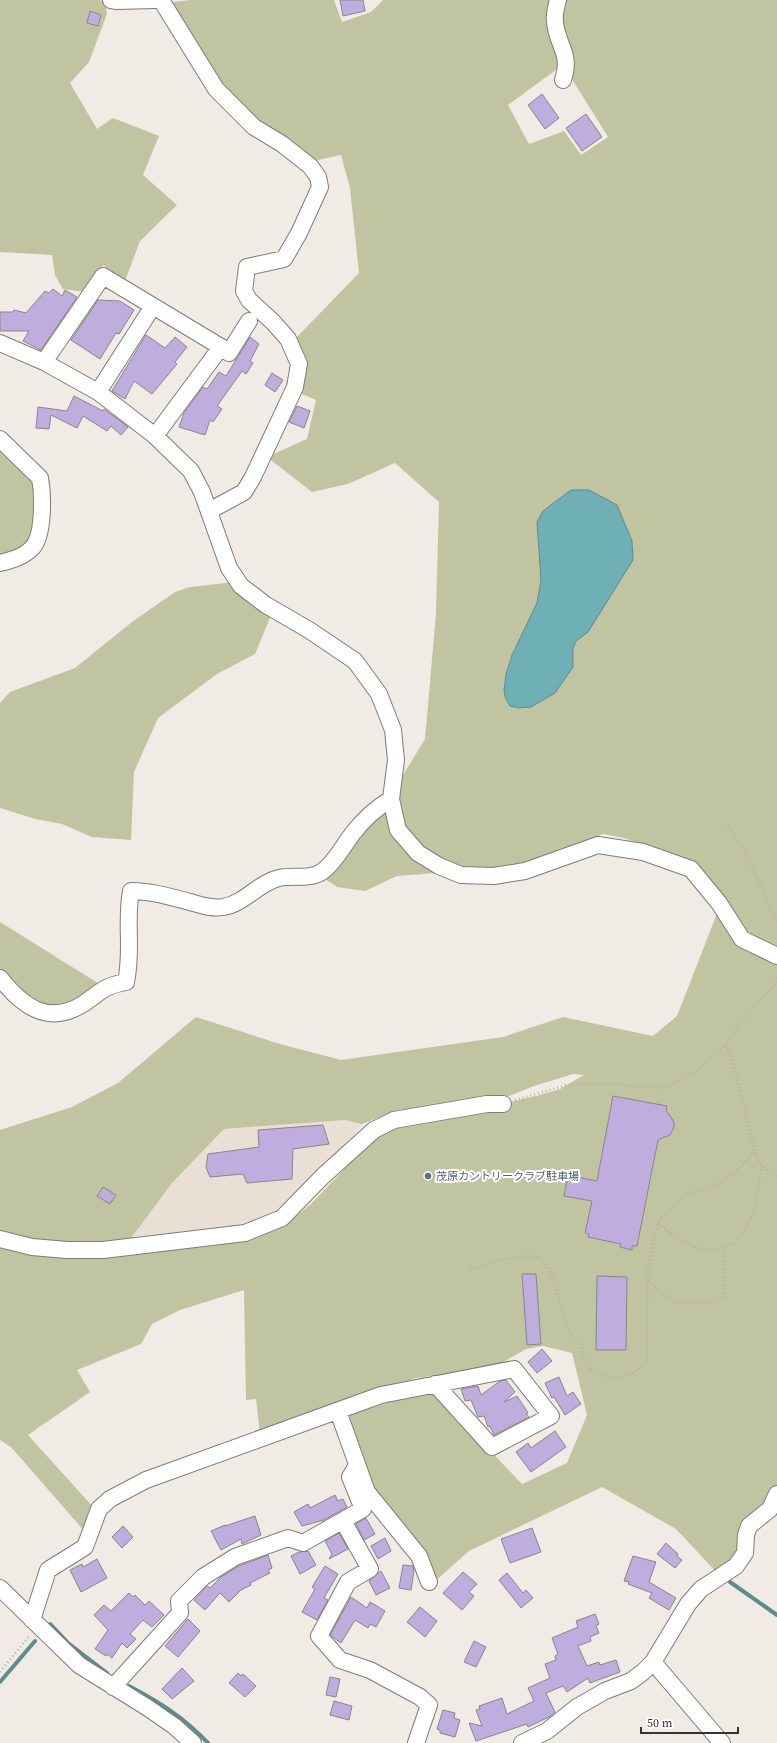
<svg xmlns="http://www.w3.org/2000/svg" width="777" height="1743" viewBox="0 0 777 1743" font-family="'Source Serif 4','Noto Sans JP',serif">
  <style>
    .built { fill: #eadfd4 }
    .green { fill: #c1c4a0; fill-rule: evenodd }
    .water { fill: #6eb0b5; stroke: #5d8b8e }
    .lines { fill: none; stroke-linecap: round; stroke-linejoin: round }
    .stream { stroke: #5d8b8e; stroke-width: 4 }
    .building { fill: #bfaedd; stroke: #87858b }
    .minor-casing { stroke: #807b76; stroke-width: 18 }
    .path { stroke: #b4afab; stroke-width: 2.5; stroke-dasharray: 1 3; stroke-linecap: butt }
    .minor { stroke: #fff; stroke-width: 16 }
    .service-dot { fill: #5c6f8a; stroke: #fff; stroke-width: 1.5 }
    .labels { text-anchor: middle; stroke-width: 4; stroke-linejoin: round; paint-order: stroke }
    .service-label { font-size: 11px; fill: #4e5e75; stroke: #fff; text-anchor: start }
  </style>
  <rect width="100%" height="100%" fill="#f1ebe6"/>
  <path class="built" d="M345,1120l17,4 -15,22 -58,60 -39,19 -61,8 -58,4 41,-54 52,-54z"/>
  <path class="green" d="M0,0h100l5,2 2,12 -18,48 -19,21 27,46 16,-11 46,18 -16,39 34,30 -37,36 -15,40 -22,-16 -18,27 -22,-3 -8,-14 -3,-20 -52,-3z
    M191,0h143l8,22 29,-10 12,-12h171l10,64 -56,41 21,39 35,-13 17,24 27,-18 -38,-61 -11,-48 3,-28h215v1489l-36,67 -23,18 -42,-45 -74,-42 -133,64 -36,32 -64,-101 -22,-66 70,-23 19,1 86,90 45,-21 20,-48 -15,-62 -29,-7 -17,3 -35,20 -75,9 -156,57 -4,-36 -10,1 -2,-110 -64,20 -28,14 -11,20 -64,26 13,22 -62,43 66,73 -8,25 -75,-86 -11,-7v-310l72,-23 46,-24 78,-66 84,27 61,16 162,-23 60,-20 90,19 24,-20 39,-100 -18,-52 -74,-26 -21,-4 -78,32 -128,10 -32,15 -28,-4 -15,-10 61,-69 42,-69 11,-125 3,-112 -44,-39 -47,21 -36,8 -45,-35 40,-18 9,-39 -19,-8 -2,-53 64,-66 -9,-85 -9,-33 -23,5 -10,-2 -50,-34 -33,-31 -56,-84 4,-7zM528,624l-23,73c-4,-24 11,-53 23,-73zM573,1074l11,1 -24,14 -24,7 -144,33 -22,13 -59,62 -16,13 -36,20 -18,3 -109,-3 40,-54 52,-54 121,-9 17,4 36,-14 106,-12 30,-12z
    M0,445l37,37 -6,63 -31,16z
    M234,582l38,31 -17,41 -38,20 -59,44 -24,54 -3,68 -39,-3 -30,-13 -27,-5 -35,-11v-105l10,-11 65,-24 57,-46 43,-30 15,-5z
    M0,922l101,63 -34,23 -34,-2 -33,-33z"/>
  <path class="water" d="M571,490h18l28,15 15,36 1,19 -45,72 -12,9 -3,7v19l-18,26 -24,14 -12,1 -9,-2 -5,-9 -1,-7 2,-16 6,-19 25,-52 4,-23 -4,-58 6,-11z"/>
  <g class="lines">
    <path class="stream" d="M730,1582l47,33
      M50,1624l18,19 39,30
      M0,1682l35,-41
      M129,1686c32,17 54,31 79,57"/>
  </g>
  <path class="building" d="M340,0h23l2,11 -22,5z
    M90,11l11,4 -3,11 -11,-3z
    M542,94l17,24 -14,11 -17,-24z
    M586,114l16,23 -20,14 -16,-23z
    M53,289l9,7 3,-6 12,7 -36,53 -18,-9 6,-10h-29v-19h13l1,-2 12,3 19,-22 4,2z
    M98,300l22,1 14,9 -15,24 -3,-1 -16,26 -29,-19z
    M146,335l19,13 10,-11 12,10 -12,15 2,2 -25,30 -18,-13 -9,18 -13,-8z
    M250,337l9,7 -9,17 3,2 -7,11 -4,-3 -25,35 5,3 -9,13 -3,-2 -5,15 -26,-8 5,-14 19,-26 4,2 12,-17 7,4z
    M272,373l11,7 -8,12 -10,-7z
    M74,396l29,15 1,-2 24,18 -7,8 -10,-9 -4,5 -24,-15 -6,12 -26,-13 -2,14 -13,-1 2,-21 29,4z
    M297,406l13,5 -6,17 -15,-6z
    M613,1096l54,10 -1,4 8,12v5l-4,8 -12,5 -21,106h-5v4l-12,-3 1,-3 -33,-7 1,-3 -4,-1 7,-32 -28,-5 4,-21 29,6z
    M323,1125l6,19 -36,5 -1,30 -45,4 -4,-9 -33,3 -4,-10 2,-13 51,-7 -1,-17z
    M103,1187l13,8 -6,9 -13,-8z
    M522,1274h14l5,70 -14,1z
    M597,1276l30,1 -1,73h-30z
    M542,1349l10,12 -15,12 -9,-11z
    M559,1377l8,19 6,-4 8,12 -16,11 -11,-18 -2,1 -7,-15z
    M506,1380l9,12 -11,10 13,-6 11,17 -2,1 3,3 -35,18 -4,-9 -2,1 -4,-11 -6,1 -7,-17 -6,1 -4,-12 17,-3 3,9 19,-14z
    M555,1431l11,16 -35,25 -15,-20 12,-9 3,5z
    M335,1495l3,6 5,-2 4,8 -23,13 -22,6 -8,-14 14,-8 2,4z
    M255,1516l6,19 -19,9 -1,-5 -20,11 -10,-19 14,-6v1z
    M366,1518l9,16 -11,6 -8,-16z
    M123,1526l10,11 -11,11 -10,-11z
    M532,1528l9,24 -31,11 -9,-24z
    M339,1533l9,16 -19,10 3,-5 -7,-13z
    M385,1538l6,13 -13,8 -7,-13z
    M666,1543l12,11 -1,2 5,4 -7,8 -18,-14z
    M308,1551l8,14 -16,9 -9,-18 8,-4z
    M268,1555l4,13 -4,2 2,3 -20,10 1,2 -10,5 -12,12 -9,-9 -15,17 -11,-10 13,-14 3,2 11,-11 18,-11z
    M633,1556l23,6 -7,20 27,16 -7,12 -20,-12 3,-5 -24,-9 1,-2 -5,-1z
    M97,1559l10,19 -26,14 -11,-22 12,-6 1,3z
    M403,1565l10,1 1,4 -3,20 -12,-2z
    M325,1566l13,8 -14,24 4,2 -11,20 -15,-8 13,-23 -3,-2z
    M381,1571l9,17 -14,7 -7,-14z
    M463,1572l14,12 -8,8 5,4 -12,14 -19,-17z
    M507,1573l16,20 3,-3 7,8 -12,10 -22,-28z
    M129,1593l4,4 2,-2 10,10 4,-4 15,14 -12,12 -9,-7 -13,14 6,5 -9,9 -5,-5 -10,15 -5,-4 -1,2 -11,-7 13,-19 -14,-15 10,-10 7,6z
    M351,1597l16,11 3,-6 15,9 -9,16 -6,-3 -2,4 -13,-8 -14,23 -11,-8z
    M420,1607l17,14 -12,16 -18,-15z
    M595,1614l4,10 -3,2 3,7 -9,4 1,4 -13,5 9,20 12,-4 1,3 16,-5 4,12 -30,11 -2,-5 -21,14 -4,-6 -17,7 9,19 -6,5 -21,10 -1,-3 -51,17 -7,-18 13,3 -6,-16 4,-1 -1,-3 23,-8 5,16 27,-13 -6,-13 22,-10 -5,-14 11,-4 -1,-4 3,-2 -6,-16 26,-11 -2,-6z
    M188,1619l12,12 -22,26 -13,-11z
    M474,1641l12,6 -10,20 -12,-5z
    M182,1668l12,13 -22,18 -10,-10z
    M238,1673l3,3 2,-2 13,12 -11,11 -16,-14z
    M330,1677l10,2 -4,18 -10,-2z
    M334,1701l18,5 -3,14 -19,-5z
    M443,1710l12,3 -1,5 6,2 -5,17 -15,-4v-3l-3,-1z"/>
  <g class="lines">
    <g class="minor-casing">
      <path id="minor" d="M111,0l6,1 38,-1
        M161,0l55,89 38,38 28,17 28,22 8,11 2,10 -21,46 -15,26 -37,8 -3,24 5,9 24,22 15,17 11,25 -4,23 -42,90 -9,15 -35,19
        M558,0c-2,7 -4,15 -3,22 2,24 17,31 8,58
        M0,343l44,19 54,30 57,44 36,35 11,21 27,76 12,18 25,19 43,25 46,31 24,33 14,36 3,30 -5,39 7,31 20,23 21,13 22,9 33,1 31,-5 73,-26 45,7 48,17 28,34 23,36 35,17
        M221,347l8,6 20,-32
        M44,362l59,-86 118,71 -66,89
        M98,392l50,-78
        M0,439l40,39c3,16 4,56 -7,69 -9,10 -21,13 -33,16
        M0,978c22,28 48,48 83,26 18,-12 20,-18 43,-22 7,-32 -1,-60 5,-91 20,0 40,6 59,11 11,3 22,7 33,5 21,-3 35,-24 56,-29 14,-3 32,2 44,-7 13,-10 20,-25 30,-38 11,-14 23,-25 38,-34
        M0,1239l32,8 35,3h36l142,-17 37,-15 41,-42 51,-46 20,-10 93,-16h16
        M338,1411l29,81 52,64 10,26
        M343,1521l27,48 -22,13 -29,54 21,24 30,10 50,27 9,8 -13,38
        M0,1588l79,77 69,43 26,18 19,17
        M32,1620l16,-50 37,-23 14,-38 11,-10 36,-19 235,-85 133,-26 37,47 -59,31 -57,-63
        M653,1662l69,81
        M113,1687l67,-74 -1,-12 24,-24 32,-20 53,-19 15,5 60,-34 -13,-32 7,-12
        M522,1743l25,-12 30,-24 28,-16 26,-10 12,-9 10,-10 35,-58 13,-15 35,-23 9,-13 1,-18 3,-9 21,-17 7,-15"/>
    </g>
    <path class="path" d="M727,824l17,25 33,74
      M725,1046l6,8 25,102 6,10 15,10
      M515,1100l52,-15 46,-1 44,4 15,-4 25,-13 28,-25 18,-27 33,-36 1,-7
      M658,1223c31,26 70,46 92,-3 7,-16 9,-37 12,-54
      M471,1270c23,-7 45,-17 69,-13 19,22 18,50 30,76 2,3 7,5 9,8 3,5 3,13 5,18 6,16 23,20 38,17 10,-2 19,-6 25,-15l1,-96 10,-42 19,-22 9,-6 37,-13 13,-11 19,-19
      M649,1281c9,8 18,18 30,21 11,3 38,2 46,-5v-48
      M0,1672l30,-37"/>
    <use href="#minor" class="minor"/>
  </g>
  <circle class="service-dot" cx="428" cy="1176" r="4"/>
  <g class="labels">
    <g class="service-label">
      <text x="436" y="1180">茂原カントリークラブ駐車場</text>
    </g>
  </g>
  <path d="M641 1727v6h97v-6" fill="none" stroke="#363432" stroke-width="2"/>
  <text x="647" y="1727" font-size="12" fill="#363432" stroke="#ffffff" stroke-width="3" paint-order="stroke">50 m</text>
</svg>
